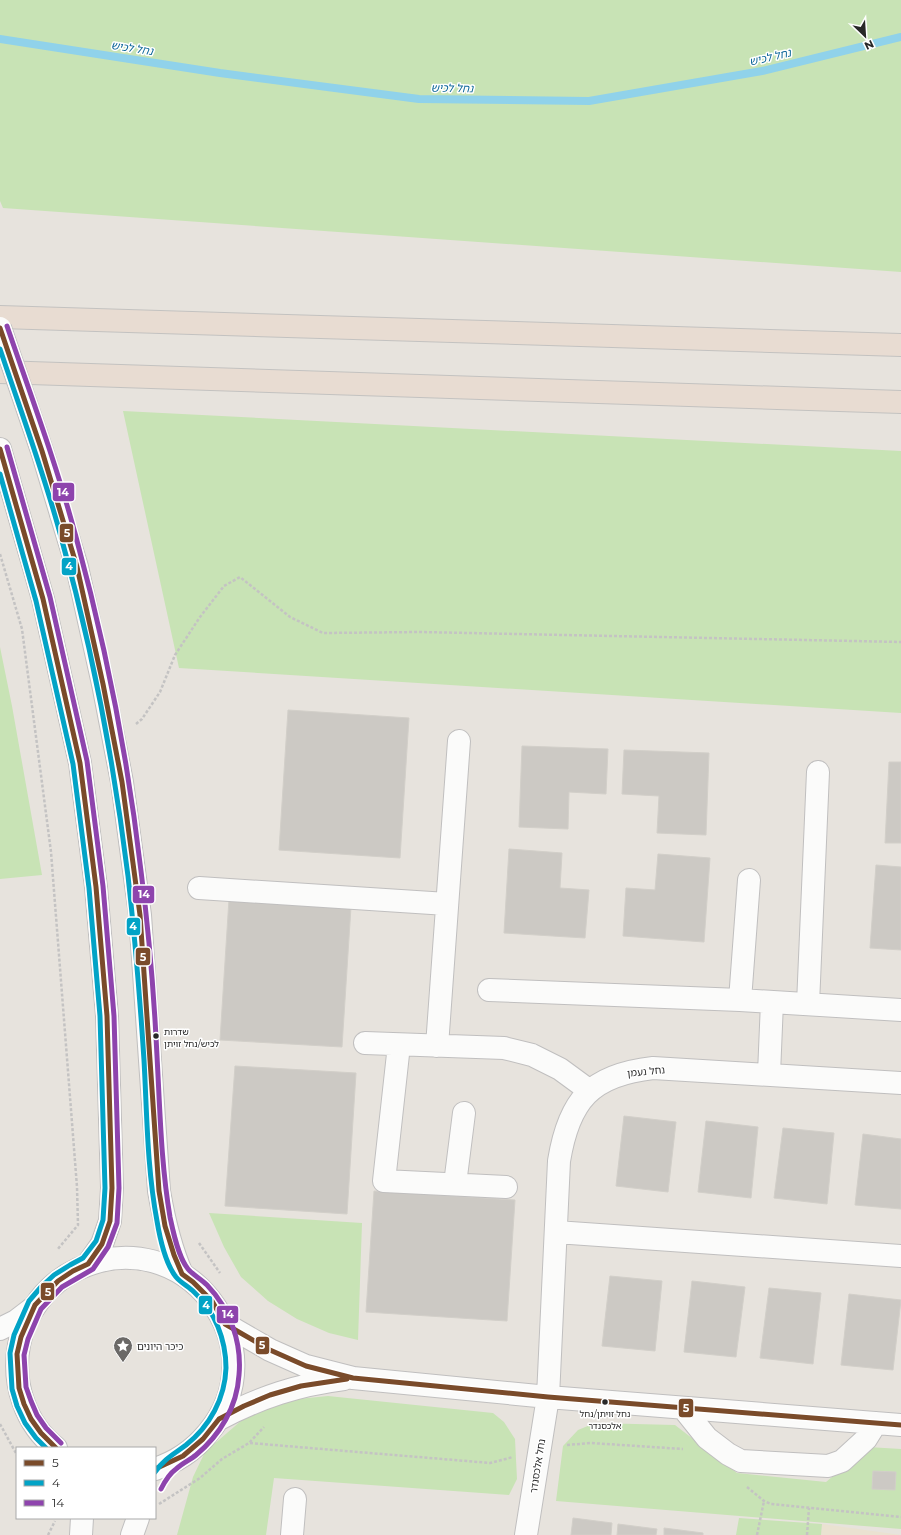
<svg xmlns="http://www.w3.org/2000/svg" width="901" height="1535" viewBox="0 0 901 1535" font-family="Montserrat,'Noto Sans Hebrew',sans-serif">
  <style>
    .education { fill: #eae2d1 }
    .green { fill: #c8e3b5 }
    .lines { fill: none; stroke-linecap: round; stroke-linejoin: round }
    .stream { stroke: #90d2ea; stroke-width: 8 }
    .building { fill: #ccc9c4; stroke: #d2cfc9 }
    .minor-casing { stroke: #c0bfbf; stroke-width: 24 }
    .highway-casing { stroke: #c3c2c0; stroke-width: 24 }
    .path { stroke: #c4c3c3; stroke-width: 2.5; stroke-dasharray: 3 2; stroke-linecap: butt }
    .minor { stroke: #fbfbfa; stroke-width: 22 }
    .highway { stroke: #e8dcd2; stroke-width: 22 }
    .minor-bridge-casing { stroke: #c0bfbf; stroke-width: 24; stroke-linecap: butt }
    .minor-bridge { stroke: #fbfbfa; stroke-width: 22 }
    .bus-1-casing { stroke: #fff; stroke-width: 8 }
    .bus-2-casing { stroke: #fff; stroke-width: 8 }
    .bus-3-casing { stroke: #fff; stroke-width: 8 }
    .bus-1 { stroke: #7a4b2a; stroke-width: 5 }
    .bus-2 { stroke: #02a3c6; stroke-width: 5 }
    .bus-3 { stroke: #8e44ad; stroke-width: 5 }
    .bus-dot { fill: #282828; stroke: #fff; stroke-width: 1.5 }
    .labels { text-anchor: middle; stroke-width: 3; stroke-linejoin: round; paint-order: stroke }
    .bus-label { font-size: 9px; fill: #282828; stroke: #fff; text-anchor: start }
    .street-label { font-size: 10px; fill: #282828; stroke: #fff }
    .poi-label { font-size: 10px; fill: #282828; stroke: #fff; text-anchor: start }
    .water-label { font-size: 11px; font-style: italic; fill: #0c6699; stroke: #fff }
    .line-badge { stroke: #fff; stroke-width: 1.5 }
    .badge-label { font-size: 11px; text-anchor: middle; font-weight: bold; fill: #fff }
  </style>
  <rect width="100%" height="100%" fill="#e7e3dd"/>
  <path class="education" d="M822,1524l79,11h-80z"/>
  <path class="green" d="M0,0h901v272l-898,-64 -3,-7z
    M123,411l778,40v262l-722,-45z
    M0,647l12,59 30,169 -42,4z
    M209,1213l153,10 -4,117 -29,-7 -32,-14 -29,-18 -27,-24 -17,-30z
    M328,1396l165,17 11,9 11,17 2,40 -8,16 -235,-17 -8,57h-89l16,-58 12,-25 37,-32 46,-20z
    M595,1423l80,2 62,48 89,9 42,-35 33,2v80l-345,-28 7,-55 15,-16z
    M739,1518l83,6 -1,11h-85z"/>
  <g class="lines">
    <path class="stream" d="M0,39l220,34 199,26 170,2 173,-30 139,-34"/>
  </g>
  <path class="building" d="M288,710l121,8 -9,140 -121,-8z
    M522,746l86,3 -2,45 -37,-2 -1,37 -49,-2z
    M624,750l85,3 -3,82 -49,-2 2,-37 -37,-2z
    M889,762h12v81h-16z
    M509,849l53,4 -2,35 29,2 -4,48 -81,-5z
    M658,854l52,4 -6,84 -81,-6 3,-48 29,2z
    M876,865l25,2v83l-31,-2z
    M229,899l122,8 -9,140 -122,-7z
    M235,1066l121,7 -9,141 -122,-8z
    M624,1116l52,6 -8,70 -52,-6z
    M706,1121l52,6 -7,71 -53,-6z
    M783,1128l51,5 -7,71 -53,-6z
    M863,1134l38,5v70l-46,-4z
    M374,1191l141,9 -8,121 -141,-9z
    M610,1276l52,5 -7,70 -53,-5z
    M692,1281l53,6 -9,70 -52,-5z
    M769,1288l52,5 -8,71 -53,-6z
    M849,1294l52,6 -8,70 -52,-5z
    M873,1471l23,1 -1,18 -23,-1z
    M573,1518l39,5 -1,12h-40z
    M618,1524l39,5 -1,6h-39z
    M664,1528l39,5v2h-39z"/>
  <g class="lines">
    <g class="minor-casing">
      <path id="minor" d="M0,449l43,150 37,164 16,124 11,129 5,172 -2,33 -8,23 -14,20
        M61,514l16,53 26,117 19,98 18,133 19,276c5,29 11,56 23,83
        M199,888l248,16
        M489,990l251,10 161,10
        M740,1000l9,-120
        M808,1004l10,-232
        M365,1043l139,5 28,7 28,14 30,22
        M399,1045l-15,136 122,6
        M437,1046l22,-305
        M769,1074l3,-72
        M455,1184l9,-71
        M556,1232l345,24
        M225,1324l45,26 36,16 47,12 195,19 353,28
        M0,1329l16,-8 17,-13
        M683,1408l24,30 21,16 13,7 87,5 14,-5 24,-22 10,-16
        M219,1419c42,-22 78,-34 125,-40
        M56,1448c-31,-24 -44,-65 -37,-103 6,-33 29,-62 59,-76 106,-50 204,78 129,165 -14,17 -31,28 -52,35
        M81,1535l1,-17
        M132,1535l6,-17
        M292,1535l3,-36
        M526,1535l22,-138 11,-236c10,-61 32,-86 94,-93l248,15"/>
    </g>
    <g class="highway-casing">
      <path id="highway" d="M0,317l901,28
        M0,372l901,30"/>
    </g>
    <path class="path" d="M0,554l22,75 29,223 26,335 1,38 -21,25
      M136,724l6,-5 18,-27 15,-37 25,-38 24,-31 16,-9 50,40 33,16 98,-1 480,10
      M199,1243l21,30
      M0,1424l17,31
      M250,1443l240,20 23,-6
      M567,1445l24,-2 92,6
      M747,1487l17,14 7,3 130,13
      M159,1504l41,-26 22,-19 27,-16 15,-16
      M48,1535l7,-14
      M757,1535l7,-34
      M807,1535l2,-27"/>
    <use href="#minor" class="minor"/>
    <use href="#highway" class="highway"/>
    <g class="minor-bridge-casing">
      <path id="minor-bridge" d="M0,328l42,123 19,63"/>
    </g>
    <use href="#minor-bridge" class="minor-bridge"/>
    <g class="bus-1-casing">
      <path id="bus-1" d="M0,328l42,123 35,116 26,117 19,98 18,133 19,276 6,35 9,29 8,19 11,8 19,19 13,23 45,26 36,16 47,12 195,19 353,28
        M0,449l43,150 37,164 16,124 11,129 5,172 -2,33 -8,23 -14,20 -15,7 -15,10 -23,24 -14,32 -4,17 2,34 5,16 7,15 10,14 15,15
        M155,1469l28,-13 20,-17 16,-20 25,-13 26,-11 31,-9 46,-7"/>
    </g>
    <g class="bus-2-casing">
      <path id="bus-2" d="M0,349c21,63 44,124 61,188 31,110 53,226 67,339 7,62 12,123 16,184 3,54 3,108 13,161 3,18 8,42 19,56 5,6 13,10 18,15 21,19 32,48 32,76 -1,30 -16,58 -40,77 -12,9 -22,14 -31,27
        M0,474l36,127 37,163 16,124 11,128 5,172 -2,32 -7,21 -13,17 -13,7 -16,10 -13,12 -12,14 -15,34 -4,18 2,36 5,17 8,17 11,15 10,10"/>
    </g>
    <g class="bus-3-casing">
      <path id="bus-3" d="M7,326c24,70 50,140 69,211 30,110 52,222 65,334 8,62 13,123 16,185 3,54 4,108 13,161 3,14 8,40 18,52 5,6 13,10 19,16 23,24 35,57 32,90 -2,32 -19,60 -43,80 -6,5 -14,8 -20,14 -7,5 -11,12 -15,20
        M7,447l43,150 37,164 16,125 11,130 5,172 -2,35 -9,24 -15,22 -31,18 -21,22 -13,30 -4,16 2,32 5,14 6,14 9,13 15,15"/>
    </g>
    <use href="#bus-1" class="bus-1"/>
    <use href="#bus-2" class="bus-2"/>
    <use href="#bus-3" class="bus-3"/>
  </g>
  <defs>
    <g id="sight-pin" transform="scale(1)"><path d="M0 17L-7.5 6A9.5 9.5 0 1 1 7.5 6Z" fill="#6b6967" stroke="#fff"/><path d="M0-6L1.8-2.2L6-1.7L2.9 1.2L3.7 5.4L0 3.3L-3.7 5.4L-2.9 1.2L-6-1.7L-1.8-2.2Z" fill="#fff"/></g>
  </defs>
  <g fill-rule="evenodd">
    <use href="#sight-pin" x="123" y="1346"/>
  </g>
  <g class="bus-dot">
    <circle cx="156" cy="1036" r="3.5"/>
    <circle cx="605" cy="1402" r="3.5"/>
  </g>
  <g class="labels">
    <g class="bus-label">
      <text x="164" y="1035">שדרות<tspan x="164" dy="12">לכיש/נחל זויתן</tspan></text>
      <text x="605" y="1417" text-anchor="middle">נחל זויתן/נחל<tspan x="605" dy="12">אלכסנדר</tspan></text>
    </g>
    <g class="street-label">
      <text transform="translate(646 1071) rotate(-6)" y="4">נחל נעמן</text>
      <text transform="translate(537 1466) rotate(-81)" y="4">נחל אלכסנדר</text>
    </g>
    <g class="poi-label">
      <text x="137" y="1350">כיכר היונים</text>
    </g>
    <g class="water-label">
      <text transform="translate(132 48) rotate(9)" y="4">נחל לכיש</text>
      <text transform="translate(770 57) rotate(-13)" y="4">נחל לכיש</text>
      <text transform="translate(452 88) rotate(1)" y="4">נחל לכיש</text>
    </g>
  </g>
  <g class="line-badge">
    <rect x="52" y="482" width="23" height="20" rx="4" fill="#8e44ad"/>
    <rect x="59" y="523" width="15" height="20" rx="4" fill="#7a4b2a"/>
    <rect x="61" y="557" width="16" height="19" rx="4" fill="#02a3c6"/>
    <rect x="132" y="885" width="23" height="19" rx="4" fill="#8e44ad"/>
    <rect x="126" y="917" width="15" height="19" rx="4" fill="#02a3c6"/>
    <rect x="135" y="947" width="16" height="19" rx="4" fill="#7a4b2a"/>
    <rect x="40" y="1282" width="15" height="19" rx="4" fill="#7a4b2a"/>
    <rect x="198" y="1295" width="15" height="20" rx="4" fill="#02a3c6"/>
    <rect x="216" y="1305" width="23" height="19" rx="4" fill="#8e44ad"/>
    <rect x="255" y="1336" width="15" height="19" rx="4" fill="#7a4b2a"/>
    <rect x="678" y="1398" width="16" height="20" rx="4" fill="#7a4b2a"/>
  </g>
  <g class="badge-label">
    <text x="63" y="496">14</text>
    <text x="67" y="537">5</text>
    <text x="69" y="570">4</text>
    <text x="144" y="898">14</text>
    <text x="133" y="930">4</text>
    <text x="143" y="961">5</text>
    <text x="48" y="1296">5</text>
    <text x="206" y="1309">4</text>
    <text x="228" y="1318">14</text>
    <text x="262" y="1349">5</text>
    <text x="686" y="1412">5</text>
  </g>
  <rect x="16" y="1447" width="140" height="72" fill="#ffffff" stroke="#a9a9a9"/>
  <rect x="24" y="1460" width="20" height="6" fill="#7a4b2a" stroke="#a9a9a9"/>
  <text x="52" y="1467" font-size="12" fill="#282828">5</text>
  <rect x="24" y="1480" width="20" height="6" fill="#02a3c6" stroke="#a9a9a9"/>
  <text x="52" y="1487" font-size="12" fill="#282828">4</text>
  <rect x="24" y="1500" width="20" height="6" fill="#8e44ad" stroke="#a9a9a9"/>
  <text x="52" y="1507" font-size="12" fill="#282828">14</text>
  <g transform="translate(865 36) rotate(155)" stroke="#ffffff" stroke-width="3" paint-order="stroke">
  <path d="M0-3L7 15L0 10L-7 15Z" fill="#282828"/>
  <text y="-6" font-size="11" font-weight="bold" text-anchor="middle" fill="#282828">N</text>
  </g>
</svg>
